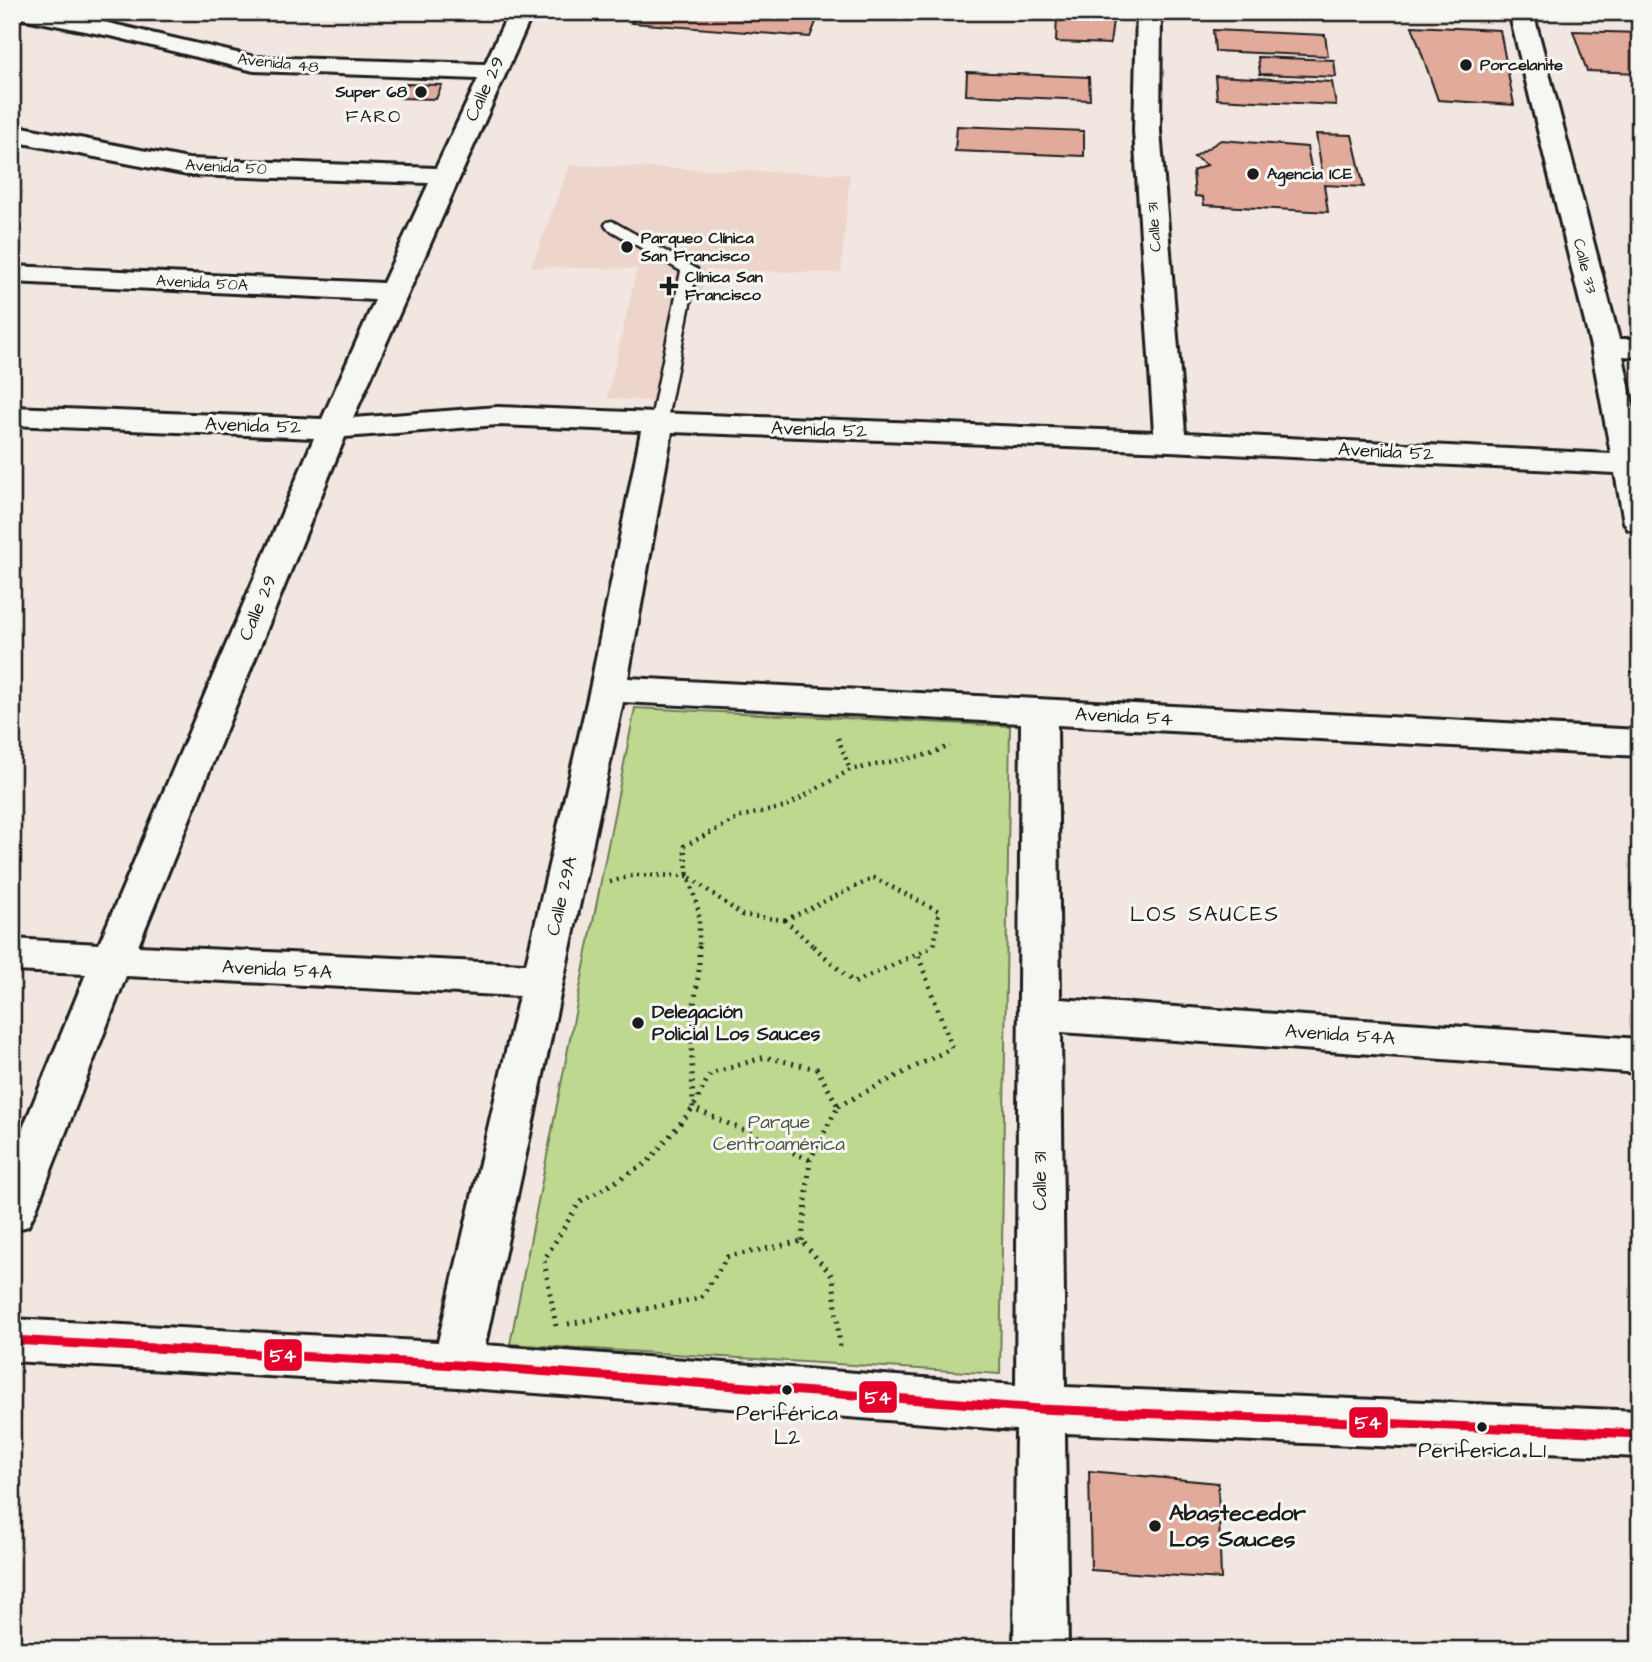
<svg xmlns="http://www.w3.org/2000/svg" width="1652" height="1662" viewBox="0 0 1652 1662" font-family="'Architects Daughter',sans-serif">
<style>
.built{fill:#edd5cb}
.green{fill:#bed88f;stroke:#6d7a56;stroke-width:2}
.building{fill:#e2aa9a;stroke:#1c1c1c;stroke-width:2}
.lines{fill:none;stroke-linecap:round;stroke-linejoin:round}
.service-casing{stroke:#1c1c1c;stroke-width:5}
.minor-casing{stroke:#1c1c1c;stroke-width:6}
.path-far1{stroke:#1c1c1c;stroke-width:4.5;stroke-dasharray:2 5;stroke-linecap:butt}
.path{stroke:#1c1c1c;stroke-width:5;stroke-dasharray:2 6;stroke-linecap:butt}
.service{fill:#f6f6f2;fill-rule:evenodd}
.minor{fill:#f6f6f2;fill-rule:evenodd}
.bus-1-casing{stroke:#f6f6f2;stroke-width:14}
.bus-1{stroke:#e4002b;stroke-width:9}
.poi-dot{fill:#1c1c1c;stroke:#f6f6f2;stroke-width:2.5}
.labels{text-anchor:middle;dominant-baseline:central;stroke-width:6;stroke-linejoin:round;paint-order:stroke}
.far-street-label{font-size:16px;fill:#1c1c1c;stroke:#f6f6f2}
.far-poi-label{font-size:16px;font-weight:bold;fill:#1c1c1c;stroke:#f6f6f2;text-anchor:start}
.far-neighbourhood-label{font-size:18px;letter-spacing:2px;fill:#1c1c1c;stroke:#f6f6f2}
.street-label{font-size:19px;fill:#1c1c1c;stroke:#f6f6f2}
.poi-label{font-size:19px;font-weight:bold;fill:#1c1c1c;stroke:#f6f6f2;text-anchor:start}
.park-label{font-size:19px;fill:#4d543e;stroke:#f6f6f2}
.neighbourhood-label{font-size:21px;letter-spacing:2px;fill:#1c1c1c;stroke:#f6f6f2}
.near-bus-label{font-size:21px;fill:#1c1c1c;stroke:#f6f6f2}
.near-poi-label{font-size:23px;font-weight:bold;fill:#1c1c1c;stroke:#f6f6f2;text-anchor:start}
.line-badge{stroke:#f6f6f2;stroke-width:2.5}
.badge-label{font-size:19px;text-anchor:middle;font-weight:bold;fill:#fff}
</style>
<rect width="100%" height="100%" fill="#f2e7e0"/>
<filter id="ink" filterUnits="userSpaceOnUse"><feTurbulence type="fractalNoise" baseFrequency=".0143" numOctaves="2"/><feDisplacementMap in="SourceGraphic" scale="14" xChannelSelector="R" yChannelSelector="G"/><feConvolveMatrix kernelMatrix="1 2 1 2 8 2 1 2 1" color-interpolation-filters="sRGB"/></filter>
<g filter="url(#ink)">
<path class="built" d="M570 165 850 174 841 273 707 270 700 300 681 298 665 402 607 398 637 269 531 267Z"/>
<path class="green" d="M635 708 1010 726 1000 1374 510 1344Z"/>
<path class="building" d="M639 12H820L810 37 631 23Z
M1057 12H1114L1110 44 1056 42Z
M1412 26 1500 30 1514 105 1438 100Z
M1213 30 1325 35 1328 56 1215 51Z
M1573 31 1640 33V73L1587 71Z
M1258 57 1334 60 1336 77 1260 74Z
M967 72 1089 77 1090 100 966 95Z
M1215 76 1332 82 1336 105 1217 99Z
M406 84 442 85 436 99 400 98Z
M957 126 1084 131V156L955 151Z
M1316 134 1352 135 1364 187 1324 185 1328 212 1204 205 1203 197 1195 196 1193 171 1207 165 1194 157 1221 140 1307 147 1313 177 1323 178Z
M1089 1471 1218 1483 1221 1579 1091 1570Z"/>
<g class="lines">
<defs>
<path id="service" d="M612 221 697 269 666 424 658 429 650 424 681 271 607 228 605 225 607 222Z"/>
<path id="minor" d="M13 12H61L254 57 485 64 509 12H533L353 418 498 407 1154 432 1134 131 1137 12H1161L1160 131 1185 433 1611 454 1591 347 1509 12H1533L1619 339H1640V357L1623 356 1640 440V532L1628 529 1624 522 1615 473 1170 451 672 432 628 678 1640 730V756L1057 725 1060 999 1640 1039V1073L1061 1032 1065 1387 1640 1411V1457L1065 1433 1068 1650H1014L1016 1430 457 1387 12 1361V1319L438 1342 519 996 126 976 35 1212 28 1226 12 1231V1155L86 974 12 971V939L99 944 314 438 12 425V407L322 419 375 300 12 282V266L383 283 429 183 188 175 12 141V125L188 159 436 168 478 79 254 71 115 37 25 19 17 17ZM498 425 641 431 590 689 526 964 138 946 345 437ZM623 702 1021 723 1016 1385 485 1345Z"/>
</defs>
<use href="#service" class="service-casing"/>
<use href="#minor" class="minor-casing"/>
<path class="path-far1" d="M838 738 850 770
M610 882 635 875 688 876 699 912V948
M785 920 815 948
M785 920 742 915 688 876 684 846 743 816 785 807 850 770 930 754 950 746
M785 920 874 878 939 911 934 948"/>
<path class="path" d="M699 946V970L691 1027 693 1108 810 1160
M813 946 854 983 934 946
M838 1106 952 1048 918 955
M568 1324 701 1298 727 1257 802 1241 833 1277 840 1348
M556 1326 544 1260 579 1203 647 1163 693 1108 710 1074 765 1057 817 1069 838 1106 810 1160 802 1241"/>
<use href="#service" class="service"/>
<use href="#minor" class="minor"/>
<defs>
<path id="bus-1" d="M12 1340 457 1365 1040 1409 1640 1434"/>
</defs>
<use href="#bus-1" class="bus-1-casing"/>
<use href="#bus-1" class="bus-1"/>
</g>
</g>
<g class="poi-dot">
<circle cx="1466" cy="65" r="7"/>
<circle cx="421" cy="92" r="7"/>
<circle cx="1253" cy="174" r="7"/>
<circle cx="627" cy="247" r="7"/>
<path d="M665.5 275.5h7v7h7v7h-7v7h-7v-7h-7v-7h7z"/>
<circle cx="638" cy="1023" r="7"/>
<circle cx="787" cy="1390" r="6"/>
<circle cx="1482" cy="1427" r="6"/>
<circle cx="1155" cy="1526" r="7"/>
</g>
<g class="labels">
<g class="far-street-label">
<text transform="translate(278 63) rotate(6)">Avenida 48</text>
<text transform="translate(226 167) rotate(3)">Avenida 50</text>
<text transform="translate(1154 227) rotate(-94)">Calle 31</text>
<text transform="translate(1585 266) rotate(76)">Calle 33</text>
<text transform="translate(202 283) rotate(3)">Avenida 50A</text>
</g>
<g class="far-poi-label">
<text x="1480" y="65">Porcelanite</text>
<text x="407" y="92" text-anchor="end">Super 68</text>
<text x="1267" y="174">Agencia ICE</text>
<text x="641" y="238">Parqueo Clínica<tspan x="641" dy="18">San Francisco</tspan></text>
<text x="685" y="277">Clínica San<tspan x="685" dy="18">Francisco</tspan></text>
</g>
<g class="far-neighbourhood-label">
<text x="374" y="116">FARO</text>
</g>
<g class="street-label">
<text transform="translate(485 89) rotate(-65)">Calle 29</text>
<text transform="translate(253 426) rotate(2)">Avenida 52</text>
<text transform="translate(819 430) rotate(2)">Avenida 52</text>
<text transform="translate(1386 452) rotate(3)">Avenida 52</text>
<text transform="translate(258 608) rotate(-67)">Calle 29</text>
<text transform="translate(1124 717) rotate(3)">Avenida 54</text>
<text transform="translate(562 896) rotate(-77)">Calle 29A</text>
<text transform="translate(277 970) rotate(3)">Avenida 54A</text>
<text transform="translate(1340 1035) rotate(4)">Avenida 54A</text>
<text transform="translate(1040 1181) rotate(-90)">Calle 31</text>
</g>
<g class="poi-label">
<text x="652" y="1012">Delegación<tspan x="652" dy="22">Policial Los Sauces</tspan></text>
</g>
<g class="park-label">
<text x="779" y="1122">Parque<tspan x="779" dy="22">Centroamérica</tspan></text>
</g>
<g class="neighbourhood-label">
<text x="1205" y="914">LOS SAUCES</text>
</g>
<g class="near-bus-label">
<text x="787" y="1413">Periférica<tspan x="787" dy="24">L2</tspan></text>
<text x="1482" y="1450">Periferica L1</text>
</g>
<g class="near-poi-label">
<text x="1169" y="1513">Abastecedor<tspan x="1169" dy="26">Los Sauces</tspan></text>
</g>
</g>
<g class="line-badge">
<rect x="263" y="1338" width="40" height="34" rx="7" fill="#e4002b"/>
<rect x="858" y="1380" width="40" height="34" rx="7" fill="#e4002b"/>
<rect x="1348" y="1406" width="41" height="33" rx="7" fill="#e4002b"/>
</g>
<g class="badge-label">
<text x="283" y="1362">54</text>
<text x="878" y="1404">54</text>
<text x="1368" y="1429">54</text>
</g>
<rect width="1652" height="1662" fill="none" stroke="#f6f6f2" stroke-width="42"/>
<rect x="21" y="21" width="1610" height="1620" fill="none" stroke="#1c1c1c" stroke-width="2.5" filter="url(#ink)"/>
</svg>
